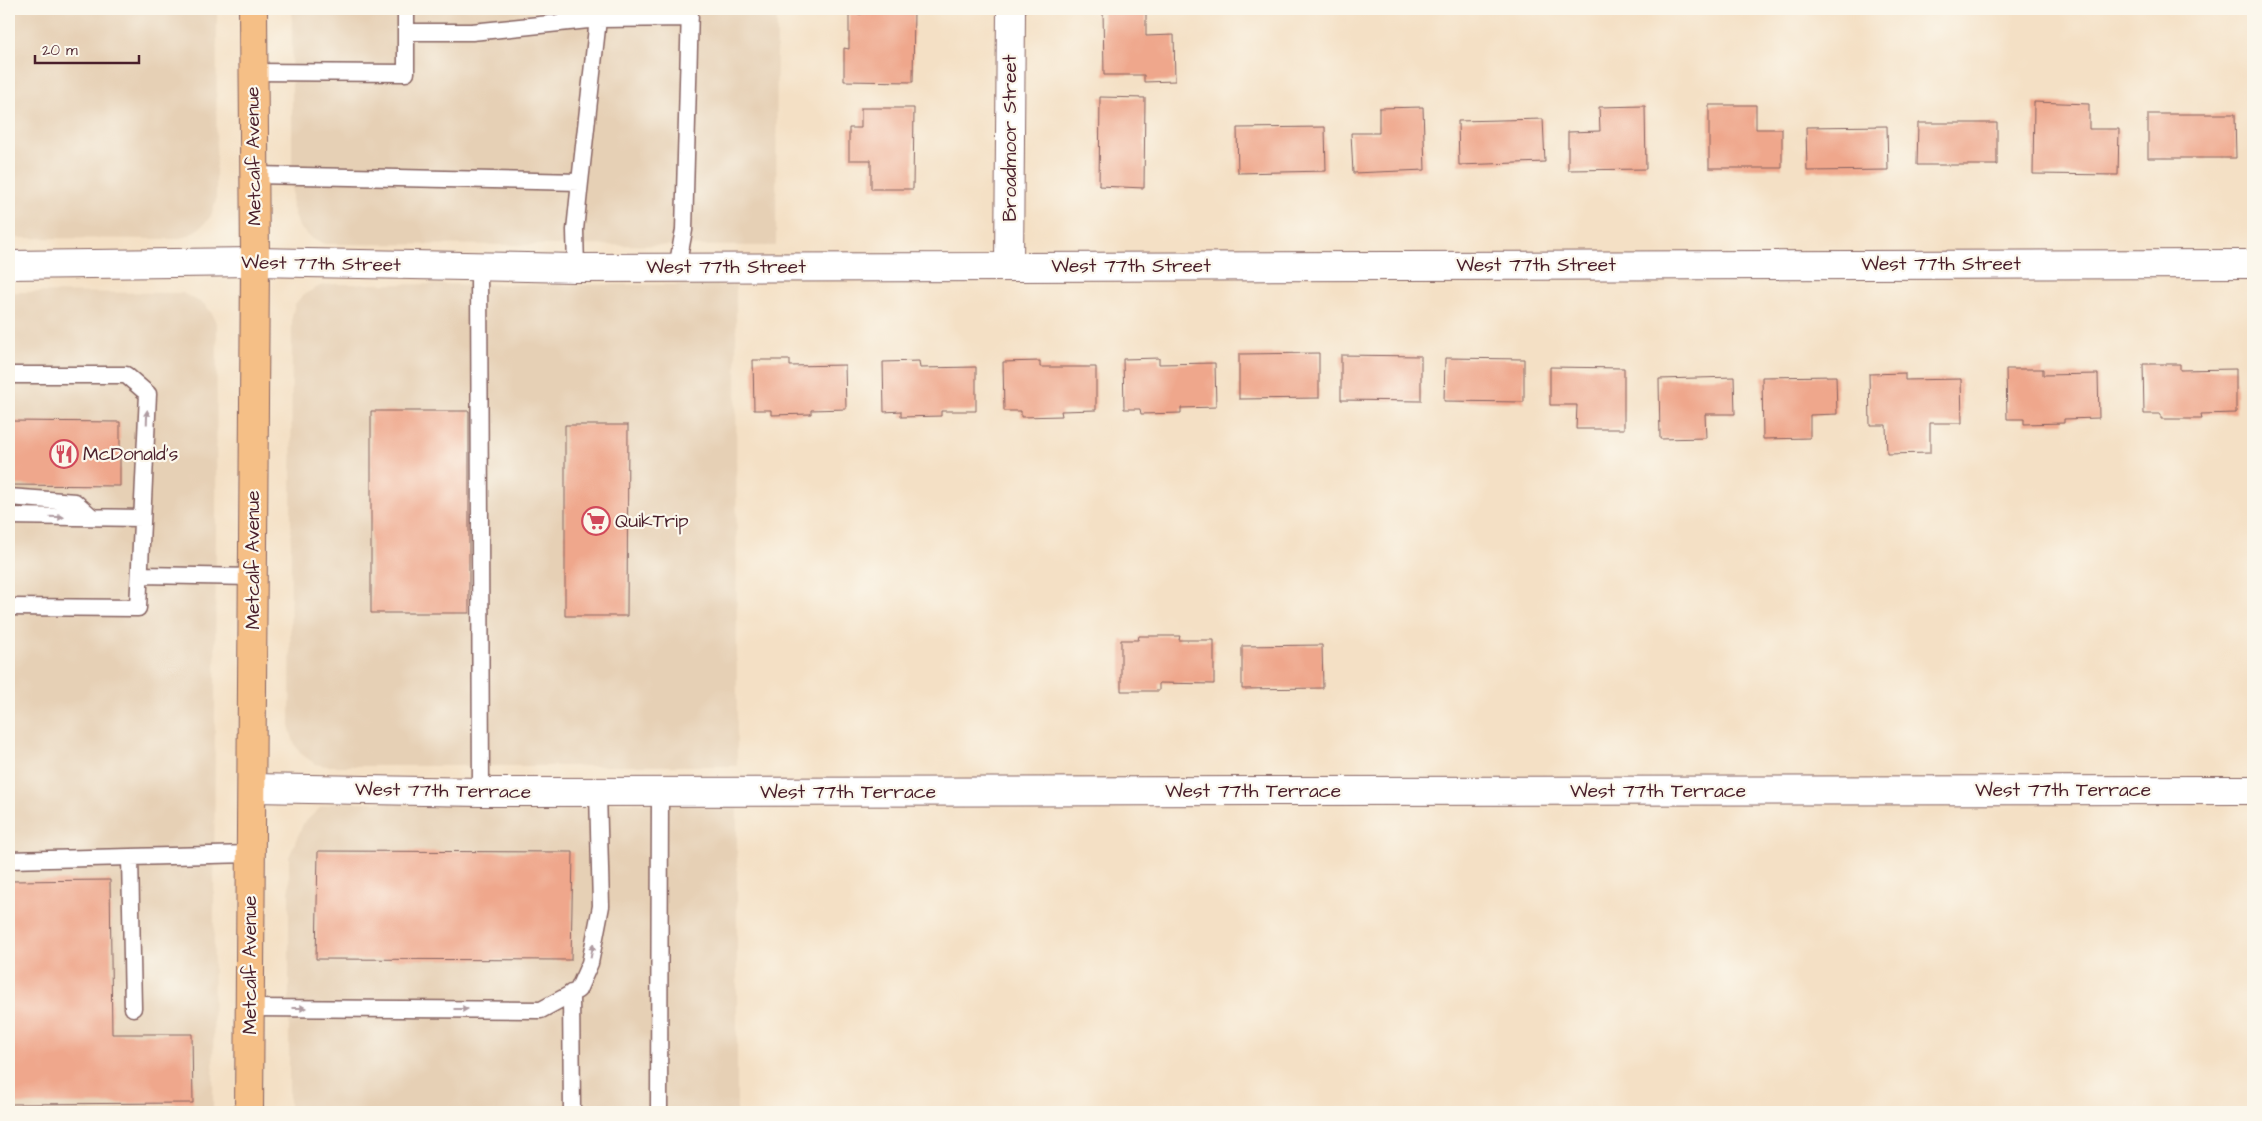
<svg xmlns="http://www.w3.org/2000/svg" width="2262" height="1121" viewBox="0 0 2262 1121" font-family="'Architects Daughter',sans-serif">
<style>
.built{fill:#e6d0b5}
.building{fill:#efa78c}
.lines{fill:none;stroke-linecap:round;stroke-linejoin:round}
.lane-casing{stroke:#866361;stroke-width:19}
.street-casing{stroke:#866361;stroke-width:30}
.primary-casing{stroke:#866361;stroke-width:30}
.lane{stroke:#fff;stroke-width:16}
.street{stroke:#fff;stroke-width:28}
.primary{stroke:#f5bf86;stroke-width:28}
.oneway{fill:#ae9aa0}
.labels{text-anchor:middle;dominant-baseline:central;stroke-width:4.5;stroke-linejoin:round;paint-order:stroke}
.street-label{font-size:19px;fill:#4a1f2b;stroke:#fbf7ec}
.poi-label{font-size:19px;fill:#4a1f2b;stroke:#fbf7ec;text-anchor:start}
</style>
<rect width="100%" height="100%" fill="#fbf7ec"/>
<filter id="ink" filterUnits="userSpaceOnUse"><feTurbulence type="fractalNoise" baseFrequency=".02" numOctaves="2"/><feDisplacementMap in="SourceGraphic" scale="10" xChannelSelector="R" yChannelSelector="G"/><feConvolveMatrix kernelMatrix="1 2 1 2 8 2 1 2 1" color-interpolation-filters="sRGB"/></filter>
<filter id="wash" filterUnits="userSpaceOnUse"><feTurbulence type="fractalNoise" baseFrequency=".0096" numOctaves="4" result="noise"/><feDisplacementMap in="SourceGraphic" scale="20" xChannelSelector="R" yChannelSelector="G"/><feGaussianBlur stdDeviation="1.12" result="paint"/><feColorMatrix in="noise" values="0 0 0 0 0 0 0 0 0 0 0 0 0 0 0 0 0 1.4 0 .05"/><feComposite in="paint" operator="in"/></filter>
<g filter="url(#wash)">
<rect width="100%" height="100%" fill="#f4e0c5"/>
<path class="built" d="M9 9H217L216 200 211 216 202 226 188 236 175 239 9 238Z
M292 9H777L776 246 325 244 312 239 299 227 292 205Z
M333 284 736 285 737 766H327L315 764 300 753 294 743 290 729 292 316 295 304 303 295 320 286Z
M9 292 182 293 204 304 213 315 217 326 213 1112H9Z
M336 802 737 803V1112H289V857L303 824 321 807Z"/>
<g id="blocks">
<path class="building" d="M862 9H914L913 82 844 81V48L849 49V14H862Z
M1103 9H1146V36L1174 35 1175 81 1144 82V75H1104Z
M1100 97 1145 98 1144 188 1099 186Z
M2034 102 2089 104V129H2119L2118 175 2033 174Z
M1709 105H1756V129H1782V168H1709Z
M1645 106 1646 169 1568 170V132L1600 131 1599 107Z
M1423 107 1425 170 1353 173 1351 133H1379V108Z
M861 108H914L913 189H871V160H849V128H861Z
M2148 114H2235L2236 158H2148Z
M1543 119 1545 162 1459 165 1458 121Z
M1918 123H1997V165H1917Z
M1887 126 1888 170 1807 171 1806 127Z
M1325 127 1326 171 1238 173 1237 128Z
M1319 353V398L1239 399V354Z
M1341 355 1421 356V401L1341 400Z
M1159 358V364L1215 363 1216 407 1181 408V413L1141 414 1140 409H1124L1123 359Z
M1445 358 1524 359V402L1444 401Z
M753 360H790V366L845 365 846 409 811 410V414L771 415V410H754Z
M919 361 920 368 976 367V411H941V416L901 417V411L884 412 883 362Z
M1040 361V367H1096V410L1061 411 1062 416 1021 417V411H1004L1003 362Z
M2143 364H2180V370L2236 369V413L2201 414 2202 419H2161V414H2144Z
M1550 367 1624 368V429H1576L1577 405H1550Z
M2006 369H2043V375L2098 374 2099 418 2064 419V423L2024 424V419H2007Z
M1905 373V380L1961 379 1962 423H1930V453L1887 454 1886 425H1870L1869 374Z
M1836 376 1837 414 1810 415V438L1763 439 1762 377Z
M1734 377 1735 414H1705L1706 438 1660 439 1659 379Z
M371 411H469V613H371Z
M9 421 120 422V486L9 485Z
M565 425H628L627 616H565Z
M1139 636H1180L1179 640H1214V684L1159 683V691H1121V640H1138Z
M1322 645 1323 688 1242 689V646Z
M318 851 573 852 571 960 316 959Z
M110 880 112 1034H192L193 1103 9 1104V881Z"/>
</g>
</g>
<g filter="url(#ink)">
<use href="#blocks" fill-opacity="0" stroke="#866361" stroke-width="1"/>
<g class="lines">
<defs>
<path id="lane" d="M598 9V19L690 18
M406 32H472L598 19 580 182
M252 72 406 73V9
M255 175 580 182 575 230 576 268
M479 267 481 792
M677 268 684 230 690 9
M9 375H126L148 394 138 608 9 607
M9 497 75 502 92 517
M9 516 142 518
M141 575 253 577
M130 857 133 1008
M9 860 251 854
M571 993 572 1112
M250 1008 541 1010 578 990 590 963 601 906 598 792
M659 1112 660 792"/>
<path id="street" d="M9 265 255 262 576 268 2253 264
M1009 266 1011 9
M252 788 481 792 2253 790"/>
<path id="primary" d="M249 1112 255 262 253 9"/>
</defs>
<use href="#lane" class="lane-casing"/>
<use href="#street" class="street-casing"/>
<use href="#primary" class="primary-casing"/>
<use href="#lane" class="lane"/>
<use href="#street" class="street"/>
<use href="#primary" class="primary"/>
</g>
<defs><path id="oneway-solid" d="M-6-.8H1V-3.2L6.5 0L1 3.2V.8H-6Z" transform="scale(1.25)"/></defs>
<g class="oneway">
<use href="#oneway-solid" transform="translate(147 417) rotate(-88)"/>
<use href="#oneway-solid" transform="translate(57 517) rotate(1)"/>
<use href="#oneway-solid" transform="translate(592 951) rotate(-79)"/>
<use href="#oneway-solid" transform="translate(299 1008)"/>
<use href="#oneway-solid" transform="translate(461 1009)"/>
</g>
</g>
<defs>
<symbol id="restaurant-ring" viewBox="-11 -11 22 22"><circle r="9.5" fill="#fbf7ec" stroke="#d1495b" stroke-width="1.5"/><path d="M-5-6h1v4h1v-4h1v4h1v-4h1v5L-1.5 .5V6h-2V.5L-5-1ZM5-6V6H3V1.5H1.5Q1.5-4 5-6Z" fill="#d1495b"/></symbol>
<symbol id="supermarket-ring" viewBox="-11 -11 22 22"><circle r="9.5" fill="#fbf7ec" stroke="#d1495b" stroke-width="1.5"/><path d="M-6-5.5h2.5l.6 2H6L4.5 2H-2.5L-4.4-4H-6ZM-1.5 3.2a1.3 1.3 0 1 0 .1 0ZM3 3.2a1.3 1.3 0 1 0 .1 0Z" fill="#d1495b"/></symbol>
</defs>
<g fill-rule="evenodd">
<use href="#restaurant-ring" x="48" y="438" width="32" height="32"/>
<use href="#supermarket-ring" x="580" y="505" width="32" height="32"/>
</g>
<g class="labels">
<g class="street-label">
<text transform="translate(1010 138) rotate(-90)">Broadmoor Street</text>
<text transform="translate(254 156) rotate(-91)">Metcalf Avenue</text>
<text transform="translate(321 264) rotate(1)">West 77th Street</text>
<text x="1941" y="264">West 77th Street</text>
<text x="1536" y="265">West 77th Street</text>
<text x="1131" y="266">West 77th Street</text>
<text x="726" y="267">West 77th Street</text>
<text transform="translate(253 560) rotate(-90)">Metcalf Avenue</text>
<text x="2063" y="790">West 77th Terrace</text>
<text transform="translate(443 791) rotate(1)">West 77th Terrace</text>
<text x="1253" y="791">West 77th Terrace</text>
<text x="1658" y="791">West 77th Terrace</text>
<text x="848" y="792">West 77th Terrace</text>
<text transform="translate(250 965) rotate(-90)">Metcalf Avenue</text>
</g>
<g class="poi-label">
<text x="83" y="454">McDonald's</text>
<text x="615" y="521">QuikTrip</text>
</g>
</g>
<rect width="2262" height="1121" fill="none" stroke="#fbf7ec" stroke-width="30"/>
<path d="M35 55v8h104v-8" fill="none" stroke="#4a1f2b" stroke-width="2.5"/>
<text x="42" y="55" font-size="15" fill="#4a1f2b" stroke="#fbf7ec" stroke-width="4" paint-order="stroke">20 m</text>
</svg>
